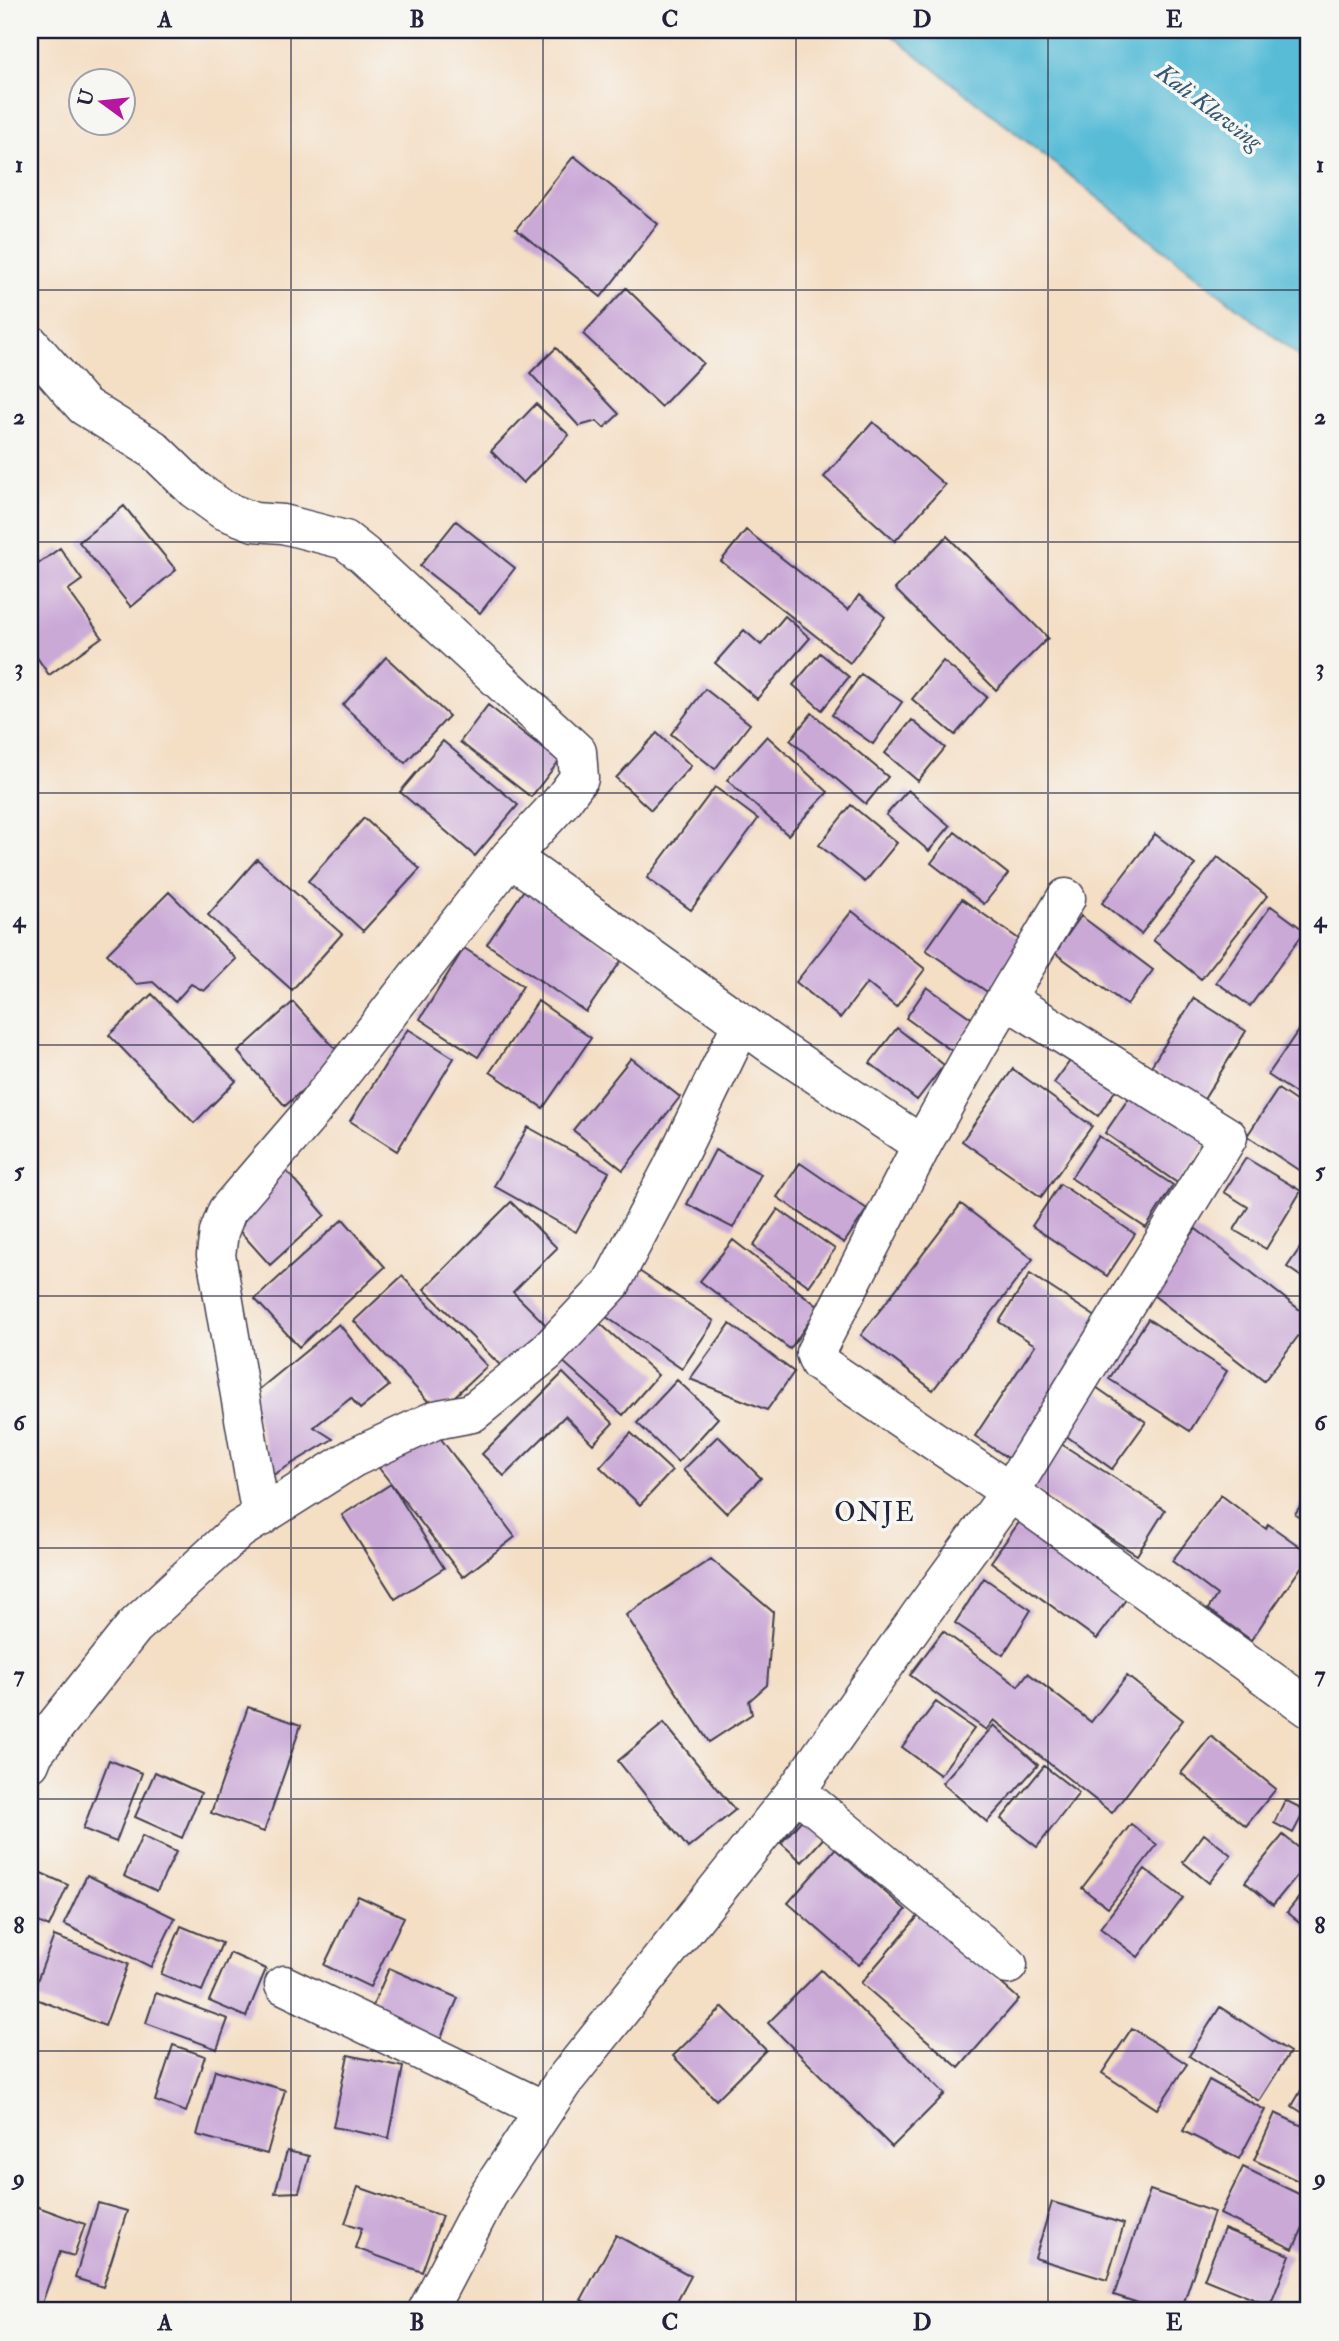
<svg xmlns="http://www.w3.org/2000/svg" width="1339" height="2341" viewBox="0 0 1339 2341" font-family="'IM FELL Double Pica',serif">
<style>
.water{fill:#59bcd7;stroke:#3e6f89;stroke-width:2}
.building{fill:#caa9d7}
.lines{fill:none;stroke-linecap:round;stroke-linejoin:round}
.minor-casing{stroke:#423e50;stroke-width:41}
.minor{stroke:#fff;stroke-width:38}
.grid{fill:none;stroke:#22223b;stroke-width:2;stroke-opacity:0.55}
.labels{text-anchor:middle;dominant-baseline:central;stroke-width:7;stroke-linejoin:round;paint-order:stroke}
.water-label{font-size:24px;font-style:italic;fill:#355872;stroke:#f6f6f2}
.quarter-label{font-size:26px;letter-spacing:2px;fill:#22223b;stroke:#f6f6f2}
.neatline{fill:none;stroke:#22223b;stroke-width:2.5}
.grid-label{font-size:23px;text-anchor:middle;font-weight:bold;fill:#22223b}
</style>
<rect width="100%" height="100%" fill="#f6f6f2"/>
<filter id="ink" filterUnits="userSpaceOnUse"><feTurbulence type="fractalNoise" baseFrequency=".0143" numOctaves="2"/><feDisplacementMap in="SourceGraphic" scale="14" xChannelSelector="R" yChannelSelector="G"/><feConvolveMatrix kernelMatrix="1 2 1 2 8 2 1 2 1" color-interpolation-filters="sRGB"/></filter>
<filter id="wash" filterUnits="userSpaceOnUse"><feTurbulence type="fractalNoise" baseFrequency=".00686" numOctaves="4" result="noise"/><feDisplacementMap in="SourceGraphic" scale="28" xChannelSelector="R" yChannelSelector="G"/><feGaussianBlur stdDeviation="1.57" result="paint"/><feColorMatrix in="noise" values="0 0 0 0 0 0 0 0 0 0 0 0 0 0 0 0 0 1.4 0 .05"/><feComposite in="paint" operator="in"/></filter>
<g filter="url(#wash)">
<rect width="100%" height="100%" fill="#f4dec4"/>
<path class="water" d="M885 30H1309V364Z"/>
<g id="blocks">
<path class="building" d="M574 156 658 224 601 297 516 229Z
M626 288 703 363 661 407 583 334Z
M556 348 619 414 604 428 597 421 579 426 530 373Z
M536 404 569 435 523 483 491 451Z
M873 422 945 485 895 541 824 477Z
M124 506 176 570 131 607 79 542Z
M456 521 515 568 480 613 420 566Z
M746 530 848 610 859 595 885 617 850 663 721 561Z
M947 536 1048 638 996 690 895 589Z
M60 548 82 580 68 590 102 637 49 675 30 647V570Z
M785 616 810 638 757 699 715 663 744 630 761 645Z
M820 653 849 677 822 710 793 685Z
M386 657 449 716 405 763 343 705Z
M943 661 987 697 955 735 912 699Z
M861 674 902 702 873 744 832 715Z
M705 689 750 724 715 769 671 734Z
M488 705 559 761 531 797 460 742Z
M812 713 888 777 866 804 790 740Z
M912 720 945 748 918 781 885 753Z
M657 733 691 766 651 810 616 778Z
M767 736 828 792 788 835 727 780Z
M443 741 518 805 475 856 400 792Z
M715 787 758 819 691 910 647 878Z
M908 790 950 826 929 851 886 815Z
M851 805 897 843 865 882 819 845Z
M364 818 420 869 363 931 308 881Z
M955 832 1008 874 984 904 931 863Z
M1155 834 1195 865 1141 934 1102 903Z
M1218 857 1267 896 1201 979 1153 940Z
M257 859 342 934 292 990 208 915Z
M524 890 623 958 586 1012 487 944Z
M169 892 236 959 204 991 191 984 175 1002 153 982 136 984 107 954Z
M962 899 1023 942 989 993 926 950Z
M1271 906 1305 931 1250 1006 1216 982Z
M852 911 925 969 896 1007 867 983 840 1018 796 982Z
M1081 916 1153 970 1127 1005 1055 953Z
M464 948 523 986 478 1057 420 1019Z
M927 987 974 1020 952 1051 906 1018Z
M152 994 236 1081 194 1123 109 1035Z
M1194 998 1246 1031 1203 1101 1150 1068Z
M538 1001 591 1038 543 1108 490 1072Z
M293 1002 341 1055 285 1106 238 1052Z
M1306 1019 1309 1021V1102L1268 1075Z
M897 1028 944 1065 917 1100 870 1063Z
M408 1029 454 1058 397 1151 350 1121Z
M1073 1057 1117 1088 1098 1116 1054 1083Z
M631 1058 680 1097 623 1170 573 1130Z
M1013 1069 1092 1126 1041 1197 962 1141Z
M1278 1089 1309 1110V1177L1247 1136Z
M1133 1092 1207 1141 1179 1184 1105 1133Z
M528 1127 609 1172 576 1232 494 1186Z
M1099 1136 1173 1185 1146 1228 1071 1178Z
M715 1150 761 1174 733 1228 687 1204Z
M1246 1158 1301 1191 1266 1249 1234 1230 1248 1207 1224 1192Z
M800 1163 867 1209 844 1243 777 1197Z
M284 1168 325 1215 270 1265 228 1218Z
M1060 1184 1135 1234 1107 1276 1032 1226Z
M511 1202 557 1248 513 1292 548 1327 505 1370 424 1289Z
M961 1204 1033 1259 933 1390 861 1335Z
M778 1209 835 1249 809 1286 753 1246Z
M343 1219 385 1267 299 1347 255 1299Z
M1196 1229 1309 1317V1322L1264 1381 1148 1291Z
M1309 1235V1282L1287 1267Z
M733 1240 819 1307 790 1349 700 1281Z
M636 1269 714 1321 682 1369 605 1316Z
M1030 1274 1102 1321 1011 1460 975 1436 1035 1345 999 1322Z
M402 1276 487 1366 438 1412 354 1321Z
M595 1319 658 1375 623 1415 560 1359Z
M1148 1319 1227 1371 1190 1431 1109 1379Z
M339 1324 389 1386 360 1409 351 1398 314 1427 333 1439 273 1475 251 1396Z
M730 1324 794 1372 767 1410 690 1379Z
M563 1373 613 1423 593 1444 565 1416 504 1476 482 1454Z
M677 1380 718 1418 678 1462 637 1423Z
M1093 1385 1146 1422 1112 1469 1061 1432Z
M432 1427 515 1537 463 1577 379 1468Z
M631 1433 672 1471 640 1505 600 1467Z
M718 1436 761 1478 726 1513 683 1470Z
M1055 1440 1165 1510 1137 1555 1026 1484Z
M391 1484 444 1568 395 1599 342 1515Z
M1309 1492V1523L1295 1514Z
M1221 1495 1266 1529 1268 1524 1309 1553V1556L1251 1640 1208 1609 1217 1595 1172 1561Z
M1020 1521 1127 1598 1097 1639 991 1562Z
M711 1559 773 1612 767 1685 749 1701 752 1714 709 1742 626 1615Z
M984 1578 1031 1610 1003 1655 955 1623Z
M943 1631 1018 1686 1028 1673 1091 1722 1127 1676 1183 1720 1112 1813 994 1720 986 1730 910 1675Z
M936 1702 974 1729 940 1775 902 1747Z
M248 1707 301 1725 264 1832 211 1813Z
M664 1723 735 1810 688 1848 618 1761Z
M994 1725 1038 1765 987 1822 942 1783Z
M1211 1736 1276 1789 1246 1826 1181 1773Z
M109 1760 142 1773 116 1842 83 1829Z
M1044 1766 1079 1793 1037 1847 1001 1819Z
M155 1772 201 1793 182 1838 135 1817Z
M1285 1800 1305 1810 1293 1833 1274 1823Z
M808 1813 829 1832 802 1862 781 1843Z
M1131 1824 1157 1845 1108 1908 1082 1888Z
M1204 1834 1231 1855 1209 1883 1183 1862Z
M1283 1835 1309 1856V1861L1273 1905 1245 1882Z
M142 1836 176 1852 157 1891 124 1876Z
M835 1849 906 1910 859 1965 788 1903Z
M30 1868 68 1885 49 1927 30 1918Z
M1145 1869 1183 1898 1138 1957 1100 1928Z
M87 1875 175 1918 151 1967 64 1924Z
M1309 1885V1930L1287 1912Z
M358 1896 404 1917 370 1987 324 1965Z
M921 1913 1019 1999 959 2068 861 1983Z
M181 1926 222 1943 202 1991 161 1974Z
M54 1936 128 1964 105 2026 31 1997Z
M230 1953 266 1969 246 2017 209 2001Z
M389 1968 458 1998 440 2040 371 2010Z
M821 1970 945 2094 892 2147 768 2023Z
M156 1993 228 2019 217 2049 146 2023Z
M723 2007 766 2050 716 2100 673 2056Z
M1220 2007 1290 2052 1259 2101 1189 2056Z
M1132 2028 1187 2064 1157 2109 1102 2073Z
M173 2045 205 2056 186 2112 155 2101Z
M348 2055 403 2067 389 2138 333 2127Z
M215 2070 285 2090 267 2154 197 2135Z
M1309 2077V2117L1292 2106Z
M1209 2080 1265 2110 1239 2159 1183 2131Z
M1275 2113 1309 2129V2186L1254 2160Z
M287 2151 309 2156 299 2192 275 2193Z
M1243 2167 1309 2199V2215L1293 2249 1220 2214Z
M358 2187 442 2216 422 2272 355 2248 362 2228 345 2223Z
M1150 2190 1214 2212 1181 2311H1163L1114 2295Z
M1052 2202 1124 2224 1107 2280 1035 2258Z
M98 2203 127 2211 103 2287 75 2278Z
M30 2204 85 2224 74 2256 60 2252 40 2309 30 2305Z
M1224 2229 1290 2255 1270 2306 1204 2279Z
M616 2235 691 2276 672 2311H603L581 2300Z"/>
</g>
</g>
<g filter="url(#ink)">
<use href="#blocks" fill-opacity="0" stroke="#423e50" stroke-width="2"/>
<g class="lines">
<defs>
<path id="minor" d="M30 344 84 406 153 449 194 489 223 510 254 522 283 524 345 540 364 555 577 752 579 778 562 801 510 857
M922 1145 975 1050 1066 898
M261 1517 216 1255 219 1232 227 1211 305 1120 510 857 775 1047 922 1145 815 1353 819 1363 1010 1492 1309 1708
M30 1763 34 1753 134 1627 239 1530 353 1458 435 1420 472 1413 547 1352 611 1284 672 1168 742 1023
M796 1791 1008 1965
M284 1985 544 2110
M427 2311 488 2195 563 2082 796 1791 923 1611 1010 1492 1228 1137 1006 999"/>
</defs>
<use href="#minor" class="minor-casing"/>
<use href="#minor" class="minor"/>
</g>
</g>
<path class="grid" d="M291 30V2311M543 30V2311M796 30V2311M1048 30V2311M30 290H1309M30 542H1309M30 793H1309M30 1045H1309M30 1296H1309M30 1548H1309M30 1799H1309M30 2051H1309"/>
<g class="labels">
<g class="water-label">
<text transform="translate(1209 107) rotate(37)">Kali Klawing</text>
</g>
<g class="quarter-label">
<text x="875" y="1513">ONJE</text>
</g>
</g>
<rect width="1339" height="2341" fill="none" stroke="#f6f6f2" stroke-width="77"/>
<g transform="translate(102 102) rotate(285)"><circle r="33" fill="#f6f6f2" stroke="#a1a1a9" stroke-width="2"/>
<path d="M0-5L12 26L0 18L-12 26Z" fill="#b5179e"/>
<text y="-10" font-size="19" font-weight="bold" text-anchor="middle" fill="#22223b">U</text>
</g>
<rect x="38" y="38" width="1262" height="2264" class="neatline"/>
<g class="grid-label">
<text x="165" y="27">A</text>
<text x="417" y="27">B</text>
<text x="670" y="27">C</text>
<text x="922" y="27">D</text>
<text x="1174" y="27">E</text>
<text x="19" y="172">1</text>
<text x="1320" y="172">1</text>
<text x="19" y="424">2</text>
<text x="1320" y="424">2</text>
<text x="19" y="675">3</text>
<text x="1320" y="675">3</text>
<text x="19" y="927">4</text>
<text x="1320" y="927">4</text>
<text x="19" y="1178">5</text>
<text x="1320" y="1178">5</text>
<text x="19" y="1430">6</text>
<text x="1320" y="1430">6</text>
<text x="19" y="1682">7</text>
<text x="1320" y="1682">7</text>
<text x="19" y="1933">8</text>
<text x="1320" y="1933">8</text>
<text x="19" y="2185">9</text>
<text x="1320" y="2185">9</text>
<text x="165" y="2330">A</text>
<text x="417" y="2330">B</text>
<text x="670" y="2330">C</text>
<text x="922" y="2330">D</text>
<text x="1174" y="2330">E</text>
</g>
</svg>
